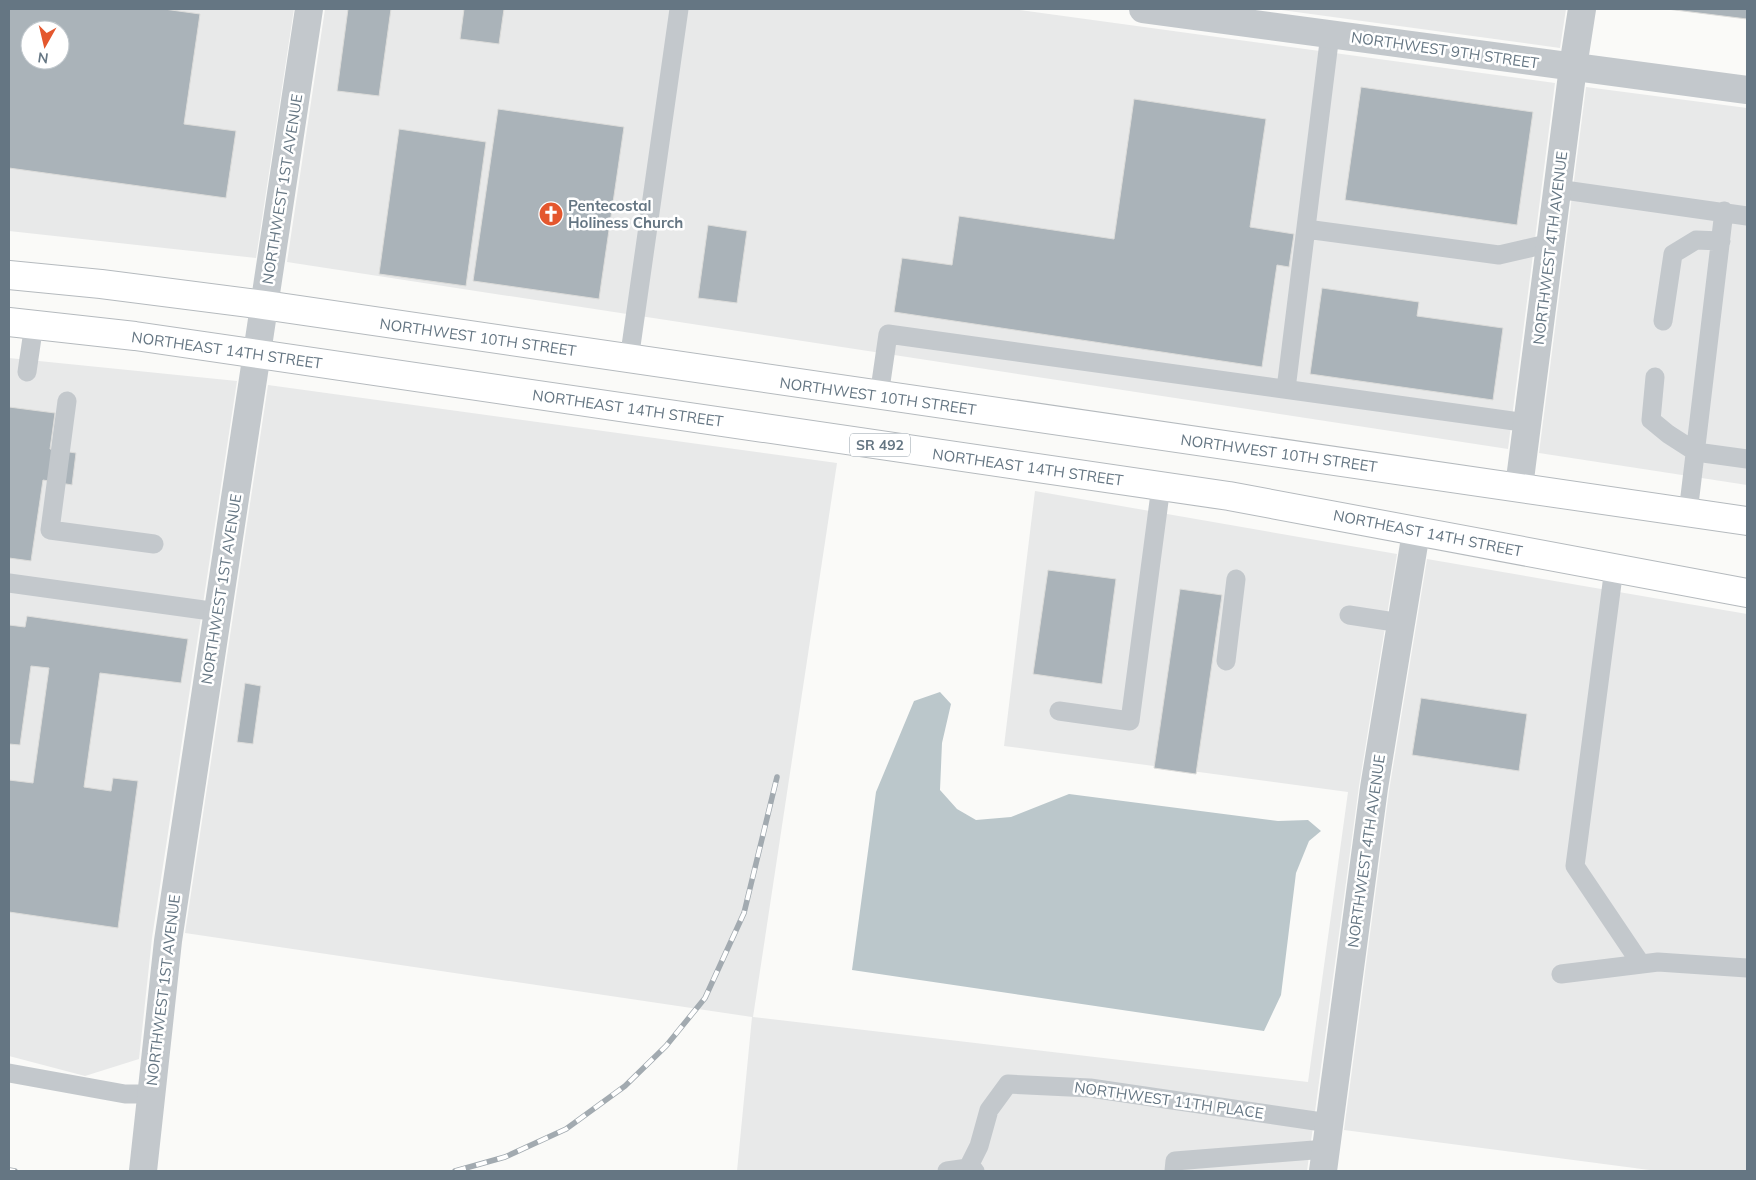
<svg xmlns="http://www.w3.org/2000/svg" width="1756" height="1180" viewBox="0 0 1756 1180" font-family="Mulish,sans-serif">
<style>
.built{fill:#e8e9e9;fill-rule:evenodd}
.water{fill:#bbc7cb}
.building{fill:#aab3b9;stroke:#dcdcda;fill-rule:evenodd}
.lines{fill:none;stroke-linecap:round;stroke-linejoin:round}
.primary-casing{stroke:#b5babe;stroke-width:30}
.lane{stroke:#c3c8cc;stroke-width:19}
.street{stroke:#c3c8cc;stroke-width:28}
.primary{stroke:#fff;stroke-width:28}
.rail-casing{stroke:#a2aab0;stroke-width:5.5}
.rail{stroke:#fff;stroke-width:4;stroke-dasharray:11;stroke-linecap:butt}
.labels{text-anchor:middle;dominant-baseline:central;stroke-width:5;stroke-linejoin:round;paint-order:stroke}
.shield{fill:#fff;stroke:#939fa8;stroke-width:1}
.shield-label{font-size:14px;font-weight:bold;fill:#657683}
.street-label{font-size:15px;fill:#657683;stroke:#fff}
.poi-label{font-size:15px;font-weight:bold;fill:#657683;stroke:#fff;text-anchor:start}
</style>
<rect width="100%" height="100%" fill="#fafaf8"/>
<path class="built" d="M9 9H294L256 258 9 231ZM30 30H60V60H30Z
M325 9H1012L1555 83 1508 449 287 262Z
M1274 9H1566L1560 48Z
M1586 87 1747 108V485L1539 453Z
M9 358 237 381 152 938 139 1059 85 1076 9 1056Z
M268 385 837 463 753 1017 1308 1082 1348 792 1004 746 1035 491 1397 554 1359 786 1307 1171H737L752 1017 185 933Z
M1427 559 1747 614V1171H1657L1344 1130 1389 791Z"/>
<path class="water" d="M940 692 951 704 942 743 940 790 957 809 976 820 1011 817 1069 794 1278 821 1308 820 1321 831 1309 841 1296 873 1281 995 1264 1031 852 970 876 792 914 701Z"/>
<path class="building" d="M9 9H164L200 14 184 124 236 131 226 198 9 168ZM30 30H60V60H30Z
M348 9H391L379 96 337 91Z
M464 9H504L499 44 460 39Z
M1667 9H1747V19Z
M1361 87 1533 112 1517 225 1345 200Z
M1134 99 1266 119 1250 227 1294 234 1289 267 1277 265 1262 367 894 312 902 258 952 265 959 216 1114 239Z
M498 109 624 127 599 299 473 281Z
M399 129 486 142 466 286 379 274Z
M708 225 747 231 737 303 698 298Z
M1322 288 1419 302 1417 316 1503 328 1493 400 1310 374Z
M9 407 55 413 50 449 76 453 72 485 43 480 31 561 9 558Z
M1048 570 1116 579 1102 684 1033 674Z
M1180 589 1222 595 1196 774 1154 768Z
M27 616 188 639 181 683 100 673 84 787 111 791 113 778 138 781 118 928 9 912V780L33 783 49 668 31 666 20 745 9 744V625L25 627Z
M245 683 261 686 253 744 237 742Z
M1421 698 1527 714 1519 771 1412 755Z"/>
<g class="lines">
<defs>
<path id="primary" d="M9 275 101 284 264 305 1747 521
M9 322 135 336 1229 496 1747 593"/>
</defs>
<use href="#primary" class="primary-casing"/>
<path class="lane" d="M1557 189 1747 216
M1306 229 1499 255 1551 243
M1663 321 1673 254 1696 240 1721 241
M629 360 679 9
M27 372 34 324
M1655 377 1651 420 1668 434 1696 452 1747 459
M1286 389 1330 34
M879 396 888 334 1528 423
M67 401 50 530 154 544
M1688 513 1724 211
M1614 568 1575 866 1641 964
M9 583 218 612
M1349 615 1401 623
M1226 661 1236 579
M1059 711 1130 721 1161 486
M1561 974 1658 962 1747 968
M9 1073 125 1094H151
M968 1168 979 1146 989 1110 1008 1084 1090 1088 1329 1123
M947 1171 968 1168 975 1171
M1174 1171 1175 1161 1326 1149"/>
<path class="street" d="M1143 9 1747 90
M1519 487 1573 67 1582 9
M143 1171 168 941 309 9
M1323 1171 1374 788 1416 532"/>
<use href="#primary" class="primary"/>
<defs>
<path id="rail" d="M9 1170 15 1171
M455 1171 505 1157 566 1129 625 1086 666 1046 705 998 744 913 777 777"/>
</defs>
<use href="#rail" class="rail-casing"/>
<use href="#rail" class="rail"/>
</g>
<defs>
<symbol id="church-disc" viewBox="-11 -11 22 22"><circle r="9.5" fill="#e4572e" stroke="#fff"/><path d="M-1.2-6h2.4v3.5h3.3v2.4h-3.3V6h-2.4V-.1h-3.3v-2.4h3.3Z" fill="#fff"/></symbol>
</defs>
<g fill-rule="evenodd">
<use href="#church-disc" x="537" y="200" width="28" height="28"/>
</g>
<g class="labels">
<rect class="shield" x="850" y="433.5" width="60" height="23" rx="4"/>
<g class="shield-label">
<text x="880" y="445">SR 492</text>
</g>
<g class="street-label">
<text transform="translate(1445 50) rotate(8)">NORTHWEST 9TH STREET</text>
<text transform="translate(282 189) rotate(-81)">NORTHWEST 1ST AVENUE</text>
<text transform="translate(1550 248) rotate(-83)">NORTHWEST 4TH AVENUE</text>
<text transform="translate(478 337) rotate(8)">NORTHWEST 10TH STREET</text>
<text transform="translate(227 350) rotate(8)">NORTHEAST 14TH STREET</text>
<text transform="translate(878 396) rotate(8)">NORTHWEST 10TH STREET</text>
<text transform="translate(628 408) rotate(8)">NORTHEAST 14TH STREET</text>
<text transform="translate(1279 453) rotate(8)">NORTHWEST 10TH STREET</text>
<text transform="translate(1028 467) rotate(8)">NORTHEAST 14TH STREET</text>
<text transform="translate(1428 533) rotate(11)">NORTHEAST 14TH STREET</text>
<text transform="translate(221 589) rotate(-81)">NORTHWEST 1ST AVENUE</text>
<text transform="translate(1366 851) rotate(-82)">NORTHWEST 4TH AVENUE</text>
<text transform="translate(163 990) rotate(-83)">NORTHWEST 1ST AVENUE</text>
<text transform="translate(1169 1100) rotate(8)">NORTHWEST 11TH PLACE</text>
</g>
<g class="poi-label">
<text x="568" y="205">Pentecostal<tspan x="568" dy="17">Holiness Church</tspan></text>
</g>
</g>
<rect width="1756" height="1180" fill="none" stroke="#657683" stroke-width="20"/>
<g transform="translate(45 45) rotate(188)"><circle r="24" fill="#ffffff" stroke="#c1c8cd"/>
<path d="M0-4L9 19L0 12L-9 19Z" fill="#e4572e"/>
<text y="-8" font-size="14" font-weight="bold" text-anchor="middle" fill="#657683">N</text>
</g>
</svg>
